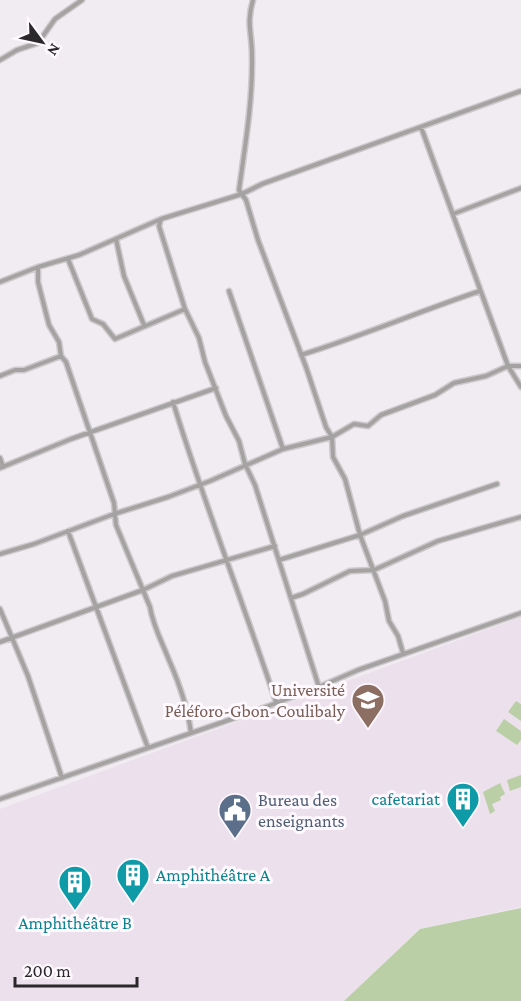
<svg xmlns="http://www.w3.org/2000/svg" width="521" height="1001" viewBox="0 0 521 1001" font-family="'Crimson Pro',serif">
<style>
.built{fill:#ebe0eb}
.green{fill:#bbcfa7}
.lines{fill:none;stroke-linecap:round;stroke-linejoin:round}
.minor-casing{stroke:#cdc9cd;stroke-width:7}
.minor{stroke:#a5a3a1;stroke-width:4}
.labels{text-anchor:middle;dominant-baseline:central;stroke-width:6;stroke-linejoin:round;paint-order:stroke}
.education-label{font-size:18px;fill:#785e54;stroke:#fef9fe;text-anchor:end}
.culture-label{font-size:18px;fill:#0d838f;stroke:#fef9fe;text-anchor:end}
.service-label{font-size:18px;fill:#4e5e75;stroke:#fef9fe;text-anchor:start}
</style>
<rect width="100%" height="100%" fill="#f1ecf1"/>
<path class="built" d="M521 617V907L419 929 344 1001H0V809Z"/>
<path class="green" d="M516 701 521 704V721L508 712Z
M504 719 521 731V740L517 745 496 731Z
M521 775V787L510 791 507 780Z
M500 783 505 794 500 797 501 800 492 804 495 811 490 814 483 792Z
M521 908V1001H344L420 929Z"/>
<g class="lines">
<defs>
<path id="minor" d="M253 0C246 24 252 32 252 55 253 100 245 146 239 190L246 200 258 240 306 367 326 427 332 437 333 457 345 479 360 535 385 601 389 621 398 636 403 653
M0 60 17 50 38 43 55 19 82 0
M421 127 508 366 521 387
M453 214 521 188
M161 219 159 226 185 309 199 338 205 362 226 416 239 441 245 464 255 485 319 687
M116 239 124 276 144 325
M68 259 92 319 103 324 115 339 185 309
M38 267V282L49 325 59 342 61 356 66 362 114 503 116 525 150 607C153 626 162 642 169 660 179 683 188 708 191 733
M0 282 38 267 79 255 161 219 242 194 262 184 521 91
M229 291 283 449
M301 355C362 336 420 311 480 291
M0 376 15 370H24L61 356
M173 402C204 503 243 602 276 702
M0 458 3 467
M0 468 71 439 216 388
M68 531 148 748
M0 554 34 544 114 514 168 497 210 481 283 449 332 437 354 424 368 426 381 415 435 395 454 383 486 376 508 366H521
M279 560 360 535 403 516 497 484
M291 598 303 594 350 571 374 570 438 541 521 517
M0 609 28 676 62 778
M0 642 143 590 172 576 275 546
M0 799 255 711 319 687 358 670 521 613"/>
</defs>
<use href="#minor" class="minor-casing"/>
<use href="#minor" class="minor"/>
</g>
<defs>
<symbol id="university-pin" viewBox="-11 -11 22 30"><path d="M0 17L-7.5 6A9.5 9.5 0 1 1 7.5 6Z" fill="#8d6e63" stroke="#fef9fe"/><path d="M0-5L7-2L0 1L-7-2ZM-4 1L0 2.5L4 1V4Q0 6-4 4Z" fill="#fff"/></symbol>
<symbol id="building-pin" viewBox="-11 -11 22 30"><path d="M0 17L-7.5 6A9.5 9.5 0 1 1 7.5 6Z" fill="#0f9aa8" stroke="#fef9fe"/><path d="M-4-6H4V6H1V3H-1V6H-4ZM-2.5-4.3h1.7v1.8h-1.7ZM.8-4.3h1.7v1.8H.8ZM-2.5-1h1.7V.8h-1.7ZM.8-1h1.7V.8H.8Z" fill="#fff"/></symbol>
<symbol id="civic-pin" viewBox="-11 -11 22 30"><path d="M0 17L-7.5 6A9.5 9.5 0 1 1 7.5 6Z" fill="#5c6f8a" stroke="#fef9fe"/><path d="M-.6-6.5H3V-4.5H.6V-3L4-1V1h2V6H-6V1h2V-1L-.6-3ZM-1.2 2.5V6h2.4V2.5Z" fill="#fff"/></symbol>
</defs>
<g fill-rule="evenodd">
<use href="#university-pin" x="349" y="681" width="38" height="52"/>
<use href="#building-pin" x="444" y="780" width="38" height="52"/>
<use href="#civic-pin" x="216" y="791" width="38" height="52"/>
<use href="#building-pin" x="114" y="856" width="38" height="52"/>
<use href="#building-pin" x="56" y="863" width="38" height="52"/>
</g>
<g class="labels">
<g class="education-label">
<text x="345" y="690">Université<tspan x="345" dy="21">Péléforo-Gbon-Coulibaly</tspan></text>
</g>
<g class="culture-label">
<text x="440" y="799">cafetariat</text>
<text x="156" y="875" text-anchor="start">Amphithéâtre A</text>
<text x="75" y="923" text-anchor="middle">Amphithéâtre B</text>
</g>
<g class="service-label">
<text x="258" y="800">Bureau des<tspan x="258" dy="21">enseignants</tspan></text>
</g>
</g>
<g transform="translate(42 42) rotate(123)" stroke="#fef9fe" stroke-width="4.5" paint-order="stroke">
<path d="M0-4.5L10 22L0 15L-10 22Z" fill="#2a282a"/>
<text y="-9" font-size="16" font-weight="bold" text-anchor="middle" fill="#2a282a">N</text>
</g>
<path d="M15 977v9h122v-9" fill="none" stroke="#2a282a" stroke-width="3"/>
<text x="24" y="977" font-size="18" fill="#2a282a" stroke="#fef9fe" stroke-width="4.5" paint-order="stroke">200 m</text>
</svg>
